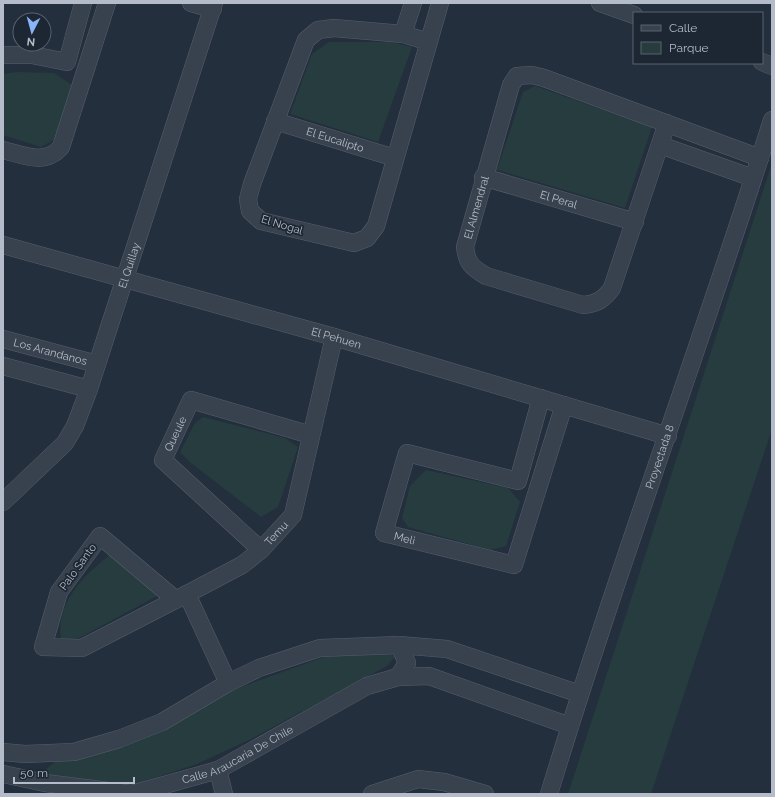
<svg xmlns="http://www.w3.org/2000/svg" width="775" height="797" viewBox="0 0 775 797" font-family="Raleway,sans-serif">
<style>
.green{fill:#263c3f}
.lines{fill:none;stroke-linecap:round;stroke-linejoin:round}
.street-casing{stroke:#565f6c;stroke-width:18}
.street{stroke:#38414e;stroke-width:17}
.labels{text-anchor:middle;dominant-baseline:central;stroke-width:3.5;stroke-linejoin:round;paint-order:stroke}
.street-label{font-size:11px;fill:#b4bcc9;stroke:#1d2633}
</style>
<rect width="100%" height="100%" fill="#242f3e"/>
<path class="green" d="M329 42H391L412 47 378 142 290 114 312 54Z
M16 72 54 73 72 85 55 139 41 147 3 135V74Z
M535 86 652 127 625 208 497 170 523 92Z
M772 163V429L651 794H568Z
M203 417 285 438 298 447 278 507 261 517 191 463 180 452 195 423Z
M426 470 508 488 520 502 506 546 490 550 408 527 402 518 410 486Z
M111 554 157 596 79 638 61 641C55 603 84 575 111 554Z
M388 652 395 657 387 666 249 740 197 764 139 783 109 784 49 776 44 771 57 760 230 691 324 657Z"/>
<g class="lines">
<defs>
<g id="street">
<path d="M191 3 213 9"/>
<path d="M600 3 634 15"/>
<path d="M403 34 413 3"/>
<path d="M429 42 403 34 334 28 318 30 306 40 252 184 248 199 250 211 261 221 354 243 367 238 376 226 440 3"/>
<path d="M3 55H32L67 62 83 3"/>
<path d="M762 62 772 66"/>
<path id="s1" d="M275 121 395 158"/>
<path id="s2" d="M667 123 612 288C604 299 597 304 583 305L486 276C471 267 467 263 465 247L511 85 517 76 532 75 544 78 760 158"/>
<path d="M660 145 753 178"/>
<path d="M3 150C23 155 45 166 61 147L107 3"/>
<path id="s3" d="M483 177 635 222"/>
<path id="s4" d="M3 245 334 337 668 436"/>
<path id="s5" d="M3 339 97 364"/>
<path d="M3 366 89 389"/>
<path id="s6" d="M541 398 518 481 407 453 384 533 514 565 564 405"/>
<path id="s7" d="M3 502 65 443 75 426 89 389 214 3"/>
<path id="s8" d="M261 550 163 460 191 400 311 435"/>
<path d="M176 600 100 536 59 592 43 647 82 648 187 594"/>
<path d="M398 677 407 663 399 645"/>
<path id="s9" d="M228 683 187 594 242 565 261 550 293 515 334 337"/>
<path d="M3 752 25 754 74 752 119 739 162 722 228 683 259 668 320 648 399 645 447 649 580 694"/>
<path d="M218 770 224 794"/>
<path id="s10" d="M3 774 45 783 132 794 218 770 367 686 398 677 429 676 570 726"/>
<path d="M372 794 418 779 444 782 485 794"/>
<path id="s11" d="M549 794C618 567 701 345 772 120"/>
</g>
</defs>
<use href="#street" class="street-casing"/>
<use href="#street" class="street"/>
</g>
<g class="labels">
<g class="street-label">
<text stroke="none"><textPath href="#s1" startOffset="63">El Eucalipto</textPath></text>
<text stroke="none"><textPath href="#s3" startOffset="79">El Peral</textPath></text>
<text stroke="none"><textPath href="#s2" startOffset="389">El Almendral</textPath></text>
<text transform="translate(282 225) rotate(17)">El Nogal</text>
<text stroke="none"><textPath href="#s7" startOffset="275">El Quillay</textPath></text>
<text stroke="none"><textPath href="#s4" startOffset="346">El Pehuen</textPath></text>
<text stroke="none"><textPath href="#s5" startOffset="49">Los Arandanos</textPath></text>
<text stroke="none"><textPath href="#s8" startOffset="162">Queule</textPath></text>
<text stroke="none"><textPath href="#s11" startOffset="355">Proyectada 8</textPath></text>
<text stroke="none"><textPath href="#s9" startOffset="207">Temu</textPath></text>
<text stroke="none"><textPath href="#s6" startOffset="305">Meli</textPath></text>
<text transform="translate(78 567) rotate(-54)">Palo Santo</text>
<text stroke="none"><textPath href="#s10" startOffset="244">Calle Araucaria De Chile</textPath></text>
</g>
</g>
<rect width="775" height="797" fill="none" stroke="#b4bcc9" stroke-width="8"/>
<rect x="633" y="12" width="130" height="52" fill="#1d2633" stroke="#59626f"/>
<rect x="641" y="25" width="20" height="6" fill="#38414e" stroke="#59626f"/>
<text x="669" y="32" font-size="12" fill="#b4bcc9">Calle</text>
<rect x="641" y="42" width="20" height="12" fill="#263c3f" stroke="#59626f"/>
<text x="669" y="52" font-size="12" fill="#b4bcc9">Parque</text>
<g transform="translate(32 32) rotate(186)"><circle r="19" fill="#1d2633" stroke="#59626f"/>
<path d="M0-3L7 15L0 10L-7 15Z" fill="#8ab4f8"/>
<text y="-6" font-size="11" font-weight="bold" text-anchor="middle" fill="#b4bcc9">N</text>
</g>
<path d="M14 777v6h120v-6" fill="none" stroke="#b4bcc9" stroke-width="2"/>
<text x="20" y="777" font-size="12" fill="#b4bcc9" stroke="#1d2633" stroke-width="3" paint-order="stroke">50 m</text>
</svg>
